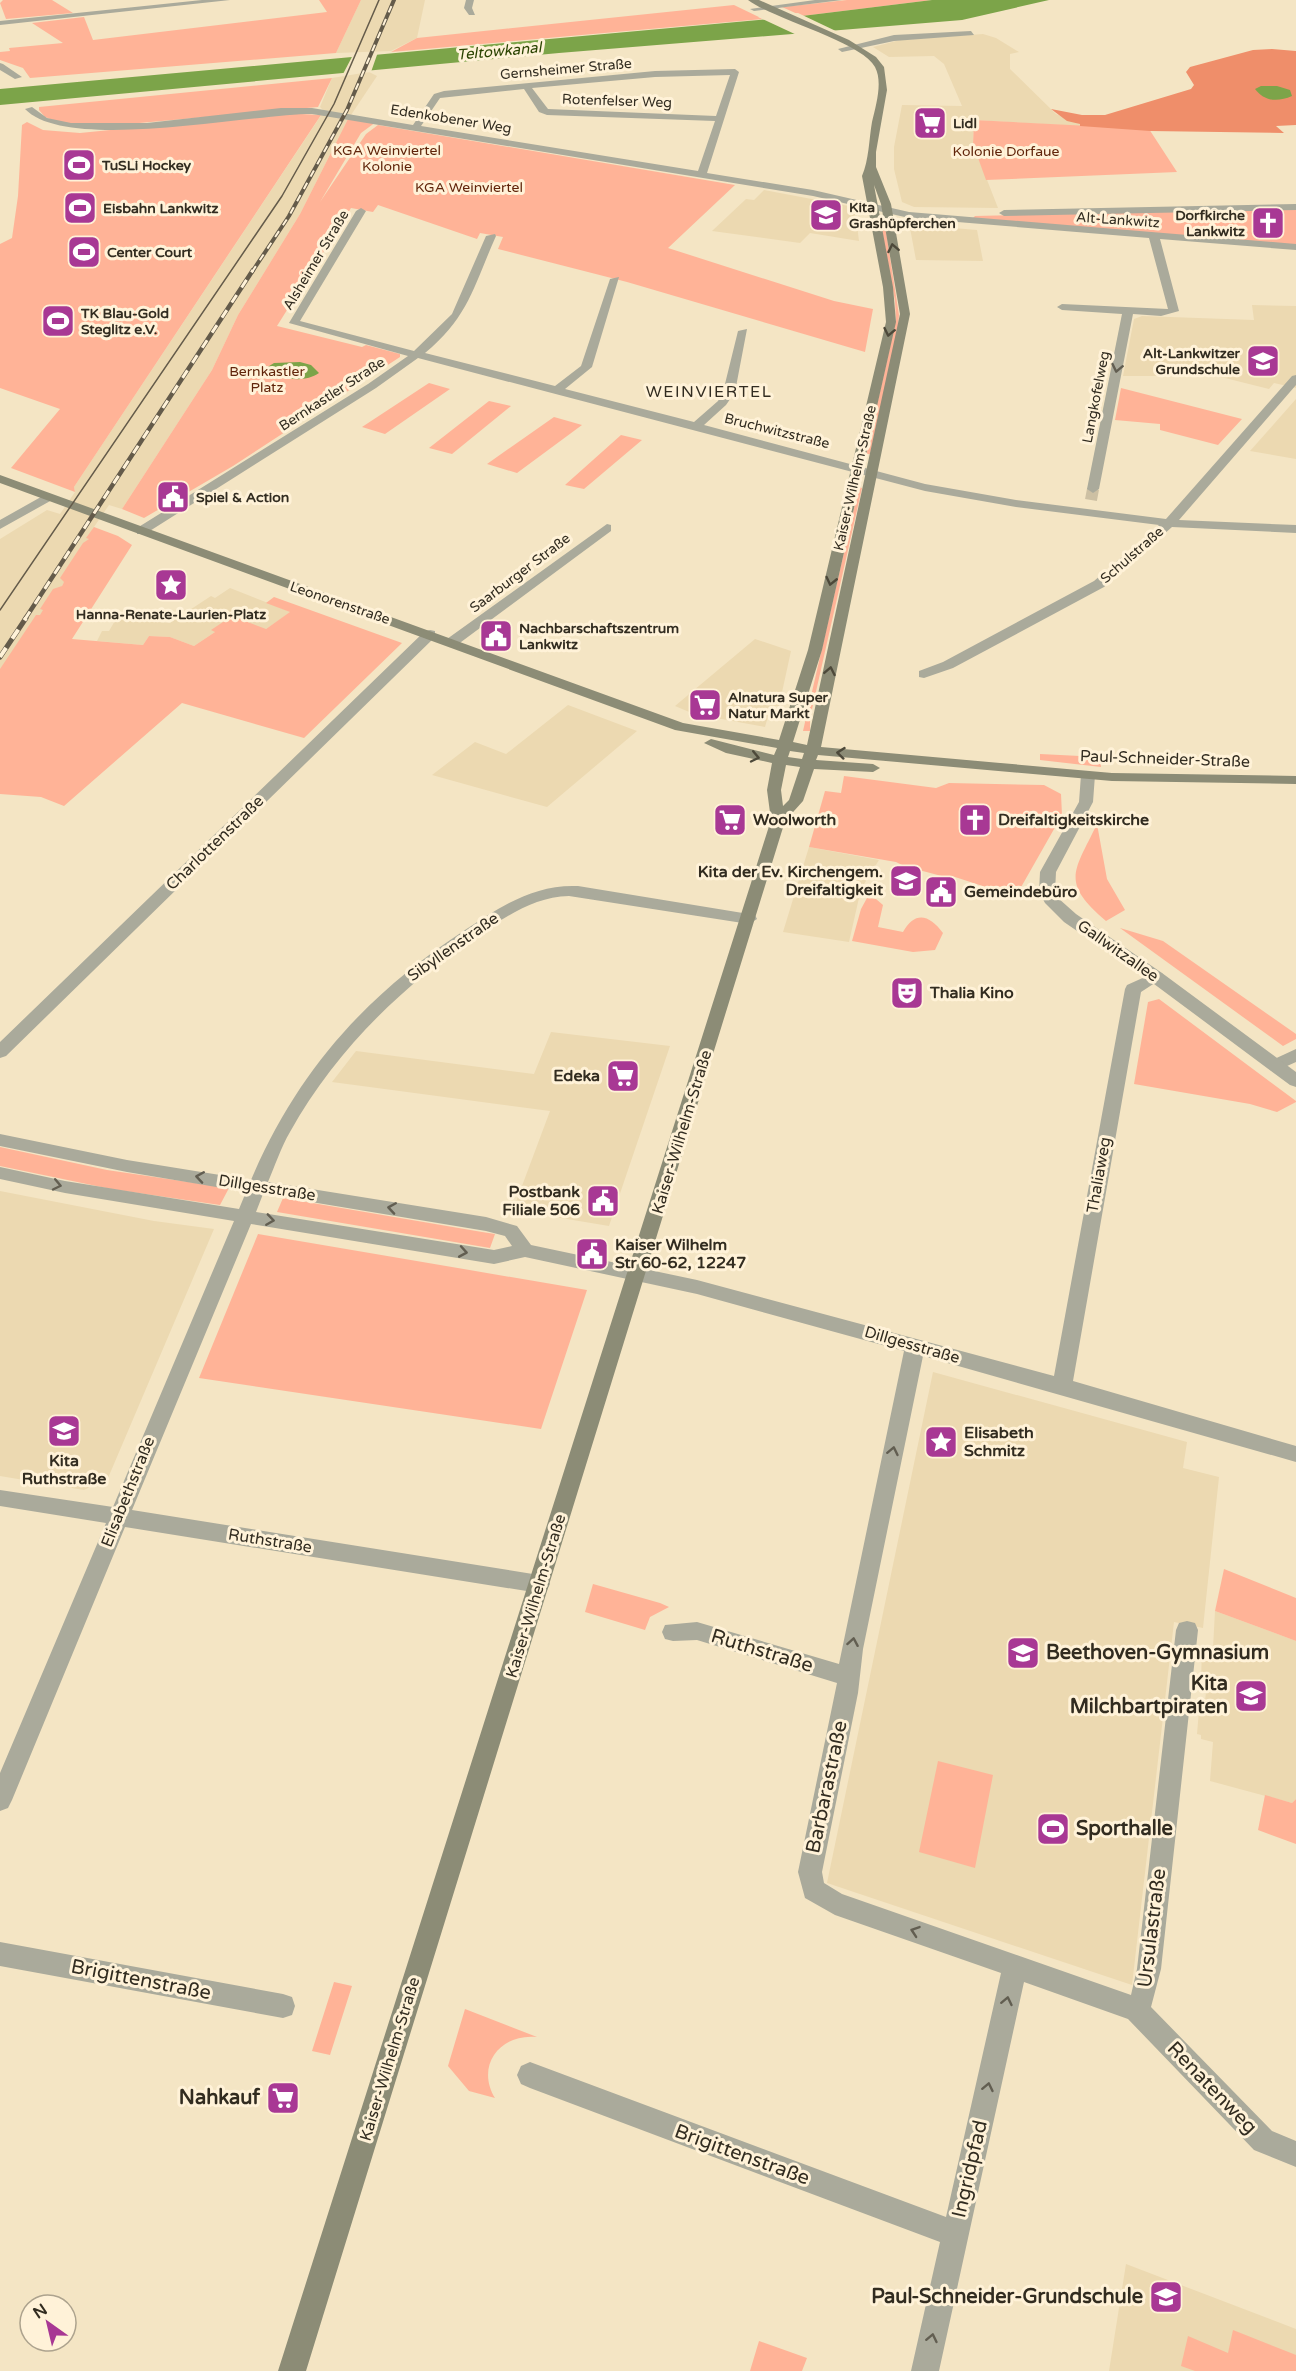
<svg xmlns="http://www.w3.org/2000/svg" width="1296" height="2371" viewBox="0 0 1296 2371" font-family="'Varela Round',sans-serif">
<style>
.built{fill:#ecd9b1}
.green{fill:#ffb397}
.forest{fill:#ef8e6a}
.water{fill:#7ca449}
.pier{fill:#f4e5c4}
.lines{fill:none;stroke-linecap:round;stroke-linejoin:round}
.minor-tunnel{stroke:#cdc0a3;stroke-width:12;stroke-dasharray:12 6;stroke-linecap:butt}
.minor{fill:#aaaa9b;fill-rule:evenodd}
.tertiary{fill:#aaaa9b;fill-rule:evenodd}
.secondary{fill:#8c8c76;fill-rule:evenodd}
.tram{stroke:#645b4a;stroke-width:1.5}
.rail-far2-casing{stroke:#645b4a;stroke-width:4}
.rail-far1-casing{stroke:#645b4a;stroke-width:4.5}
.rail-casing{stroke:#645b4a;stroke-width:5}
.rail-far2{stroke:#fff2d8;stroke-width:2;stroke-dasharray:7;stroke-linecap:butt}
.rail-far1{stroke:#fff2d8;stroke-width:3;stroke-dasharray:9;stroke-linecap:butt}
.rail{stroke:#fff2d8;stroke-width:4;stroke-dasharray:11;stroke-linecap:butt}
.oneway{stroke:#4d493a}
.oneway2{stroke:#625e51}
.labels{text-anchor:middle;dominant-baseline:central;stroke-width:6;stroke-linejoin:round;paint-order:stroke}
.far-street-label{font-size:14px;fill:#322c20;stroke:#fff2d8}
.far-poi-label{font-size:14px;font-weight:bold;fill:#322c20;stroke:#fff2d8;text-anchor:start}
.far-park-label{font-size:14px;fill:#60240a;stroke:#fff2d8}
.far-water-label{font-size:15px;font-style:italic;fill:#2a4300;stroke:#fff2d8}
.far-quarter-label{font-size:16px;letter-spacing:1.5px;fill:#322c20;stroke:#fff2d8}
.street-label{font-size:16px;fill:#322c20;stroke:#fff2d8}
.poi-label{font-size:16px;font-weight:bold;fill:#322c20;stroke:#fff2d8;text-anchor:start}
.near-street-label{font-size:20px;fill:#322c20;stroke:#fff2d8}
.near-poi-label{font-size:20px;font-weight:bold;fill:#322c20;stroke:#fff2d8;text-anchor:end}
</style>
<rect width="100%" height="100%" fill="#f4e5c4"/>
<path class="built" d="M361 0H425L417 38 391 51 336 53Z
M983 34 996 38 1019 52 1010 54V69L1056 114 1080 124V126L974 120 973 144 998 208 914 207 902 202 894 169V147L902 105 962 106 944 64 934 56 889 57 873 47 900 40Z
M369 72 377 76 347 121 300 214 238 315 212 370 122 509 109 505 94 527 95 536 63 584 0 691V539L47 510 60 514 75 492 74 487 324 111 320 107 332 78Z
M764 190 854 207 856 221 853 224 857 225 859 241 810 233 800 243 712 231 746 199 754 200Z
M917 225 977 230 983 261 916 260 910 228Z
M1252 305 1296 306V388L1274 383 1269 389 1217 376H1123L1134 319 1142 316 1254 320Z
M1296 399V459L1250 451Z
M230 588 291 612 266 629 215 632 194 646 170 637 149 636 143 645 97 641 102 631H109L116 619 170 623 211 596 215 598Z
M755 639 791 651 779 706H771L765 727 694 714 675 706Z
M568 705 637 731 547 807 432 775 475 742 506 754Z
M809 847 879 860 861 889 849 942 783 932Z
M551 1032 670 1046 609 1226 513 1210 550 1111 332 1082 356 1051 534 1074Z
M0 1191 154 1221 214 1229 108 1478 84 1490 0 1476Z
M933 1372 1187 1442 1183 1468 1219 1477 1203 1628 1174 1622 1132 1985 827 1883Z
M1215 1611 1296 1641V1799L1292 1803 1210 1781 1213 1742 1201 1739V1735L1197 1734 1199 1710H1204L1207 1683 1201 1682 1202 1647 1213 1648Z
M1126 2264 1296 2329V2371H1109Z"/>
<path class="green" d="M3 0H52L73 13 6 19 0 3Z
M319 0H361L336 53 30 78 23 68 0 60V52L10 51 9 48 63 43 32 23 84 17 93 40 327 12Z
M847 0H932L802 16 782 7Z
M734 5 763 19 391 52 417 38Z
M332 78 318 107 117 125 63 124 45 117 39 110V107Z
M281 113 321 115 74 487 75 492 11 468 60 409 0 388V244L12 238 18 196 22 125 27 122 43 130 80 133Z
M348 119 376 122 361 133 320 202 366 134 378 125 735 185 668 248 834 301 873 309 865 352 627 282 498 249 503 237 480 233 477 239 378 205 373 212 351 208 277 326 362 347 366 345 400 354V357L233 466 144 518 122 509 212 370 238 315 300 214Z
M974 120 1149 129 1177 172 986 180 973 144Z
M1296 209V245L973 218 975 216Z
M881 225H885L899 315 897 338 870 454H866L896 320 895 301Z
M429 383 450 389 385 434 362 427Z
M1121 388 1242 419 1218 445 1160 430V424L1115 420Z
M489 401 511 406 452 454 429 448Z
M554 417 582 425 517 473 487 464Z
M621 435 642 440 584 489 565 485Z
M859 487 862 488 810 718V731H803Z
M94 527 118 536 132 545 72 639 143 645 149 636 170 637 194 646 215 632 211 630 232 616 266 629 290 612 266 603 274 597 402 643 304 738 182 703 64 806 41 797 0 794V669L36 615H40L43 610 40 609 53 589 62 586 64 582 60 578 83 543 89 539 86 538Z
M1040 754 1100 757 1101 767 1040 760Z
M844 776 936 788 949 783 1044 785 1061 794 1062 815 1020 889 1010 895 952 876 949 878 904 866 896 862 809 847 825 791 841 793Z
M1097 824 1107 879 1125 910 1106 921C1060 882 1074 872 1097 824Z
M867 898 876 899 883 905 878 927 903 932C915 910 930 915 943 933L935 950 913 952 852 941 861 909Z
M1120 928 1163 941 1296 1034V1039L1283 1046Z
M1159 999 1296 1101V1102L1277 1112 1250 1104 1134 1084 1148 1002Z
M0 1147 107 1170 229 1188 220 1205 111 1189 0 1166Z
M283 1198 482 1232 495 1234 490 1248 277 1212Z
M258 1234 587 1290 541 1429 199 1378Z
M1224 1569 1296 1598V1641L1215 1611Z
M593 1584 660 1603 669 1607 650 1617 645 1630 585 1612Z
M938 1761 993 1775 975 1868 919 1852Z
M1265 1795 1292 1803 1296 1799V1844L1258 1830Z
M334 1982 352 1986 330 2055 312 2051Z
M465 2009 537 2037C501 2033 475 2065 495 2098L469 2091 448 2066Z
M1233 2330 1296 2355V2371H1195L1181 2366 1188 2336 1228 2353Z
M759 2341 807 2358 802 2371H750Z"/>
<path class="forest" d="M1272 49 1296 51V125L1276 126 1284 133 1150 131 1080 126V124L1067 121 1051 109 1082 115H1105L1191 89 1194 85 1186 72 1190 67 1253 50Z"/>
<path class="water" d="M932 0H1049L962 20 559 53 0 105V89L802 16Z
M1261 86H1277L1290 90 1292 96C1278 102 1265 102 1255 89Z
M300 362 311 365 319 373C303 384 280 379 266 368L274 363Z"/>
<path class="pier" d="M798 13 840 33 799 36 758 17Z
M378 52 371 72 343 74 354 53Z"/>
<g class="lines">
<path class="minor-tunnel" d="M1091 500 1093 489"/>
<path class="minor" d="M202 0H230L0 25V21Z
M466 0H474L472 8 475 15H469L464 8Z
M815 0H842L754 11 750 9Z
M971 31 974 35 894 41 842 52 838 49 894 35Z
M0 63 3 64 22 77 15 79 0 70Z
M735 69 739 72 707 173 813 190 909 212 1296 244V250L1160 239 1179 311 1161 316 1133 314 1099 489 1093 493 1087 489 1122 314 1062 310 1057 307 1062 304 1168 309 1149 238 909 218 813 196 312 114C249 114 67 153 25 109L32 107 47 118 71 123H147L281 108H312L413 125 434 94 444 91 655 71ZM730 75 716 116 548 109 532 88 655 77ZM524 89 539 112 547 115 715 121 698 171 421 126 440 98Z
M1296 204V210L1004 216 999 213 1004 210Z
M361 208 366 211 300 321 414 351 452 314 486 236 495 234 496 236C474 285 469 317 425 353L555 386 581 366 610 279 619 277 592 367 565 389 694 422 718 401 723 392 738 331 747 329 735 392 726 405 704 425 925 484 1016 500 1166 519 1292 376 1296 375V385L1179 520 1296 525V533L1172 527 1104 587 953 668 924 678 919 677V671L943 662 1094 581 1159 525 1016 507 925 491 418 358 376 388 145 534H137V528L368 384 408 356 289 323 356 211Z
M48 493 54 497 52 500 0 529V520Z
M607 524 611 525V531L457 645H447V639Z
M430 630 435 631V637L6 1056 0 1058V1042L425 631Z
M578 886 755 915 757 919 749 924 569 896C534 897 507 916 478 935 402 986 335 1051 290 1132 281 1147 275 1166 268 1182L486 1217 517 1226 531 1245 697 1280 1054 1376 1125 989 1127 985 1156 972 1162 973 1164 977 1141 992 1073 1381 1296 1446V1462L923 1356 863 1649 858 1693 822 1872 824 1883 842 1894 1131 1995 1137 1969 1176 1630 1179 1623 1187 1621 1195 1623 1198 1630 1161 1969 1151 2007 1272 2131 1296 2141V2167L1254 2150 1128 2019 1024 1982 939 2371H911L940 2242 530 2088 521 2084 517 2075 521 2066 530 2062 946 2217 1001 1973 835 1915 805 1898 798 1872 837 1683 697 1640 673 1641 665 1639 662 1632 665 1625 697 1622 839 1664 904 1351 697 1294 525 1257 494 1264 251 1224 132 1510 539 1575 547 1578 550 1584 547 1590 539 1593 125 1527 12 1800 8 1808 0 1811V1773L106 1523 0 1506V1490L113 1507 234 1221 65 1193 0 1179V1167L65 1181 239 1209 246 1192 127 1172 0 1146V1134L127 1160 251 1180C298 1070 366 995 465 930 500 907 534 884 578 886ZM263 1194 486 1231 505 1236 512 1246 494 1250 256 1212Z
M1296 1049V1062L1276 1071 1270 1069 1268 1065 1270 1061Z
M0 1942 283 1994 292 1997 295 2006 292 2015 283 2018 0 1966Z"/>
<path class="tertiary" d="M1088 771 1095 775 1093 802 1056 872 1055 892 1058 898 1076 914 1162 973 1296 1072V1087L1290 1085 1150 981 1064 922 1045 903 1039 892 1040 872 1079 802 1081 775Z"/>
<path class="secondary" d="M748 0H759L849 40 876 57 884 67 887 90 876 152V167L891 204 910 314 821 747 1112 773 1296 776V784L1112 781 818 755 816 760 873 764 880 768 873 772 814 769 803 801 785 821 306 2371H278L771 820 767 790 772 763 726 753 704 743 711 739 774 755 777 748 675 730 0 483V475L683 723 779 740 808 650 886 322 883 287 862 176C869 160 869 139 872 122 876 105 883 82 875 67 862 42 773 19 748 0ZM874 185 881 204 900 314 807 745 793 742 822 650 896 322 893 287ZM790 751 804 753 802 759 788 757ZM786 765 800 767 789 800 783 806 781 790Z"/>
<path class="tram" d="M0 610 282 196 334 104 379 0"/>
<defs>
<path id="rail-far2" d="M252 272 289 216 347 110 394 0"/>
<path id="rail-far1" d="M25 619 253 270"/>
<path id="rail" d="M0 657 26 618"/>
</defs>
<use href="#rail-far2" class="rail-far2-casing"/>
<use href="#rail-far1" class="rail-far1-casing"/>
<use href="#rail" class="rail-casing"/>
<use href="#rail-far2" class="rail-far2"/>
<use href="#rail-far1" class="rail-far1"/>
<use href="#rail" class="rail"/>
</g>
<defs><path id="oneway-chevron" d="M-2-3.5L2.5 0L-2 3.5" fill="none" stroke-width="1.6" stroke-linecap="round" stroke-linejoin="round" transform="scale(1.5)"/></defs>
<g class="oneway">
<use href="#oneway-chevron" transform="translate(893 248) rotate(-101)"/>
<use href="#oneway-chevron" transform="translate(889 332) rotate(102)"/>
<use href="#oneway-chevron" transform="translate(831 581) rotate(103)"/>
<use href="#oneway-chevron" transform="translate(830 671) rotate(-79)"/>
<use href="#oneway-chevron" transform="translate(841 753) rotate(-174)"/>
<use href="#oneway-chevron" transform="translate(755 757) rotate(12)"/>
</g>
<g class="oneway2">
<use href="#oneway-chevron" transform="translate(1117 368) rotate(102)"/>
<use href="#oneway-chevron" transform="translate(200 1177) rotate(-171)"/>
<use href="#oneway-chevron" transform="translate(57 1185) rotate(12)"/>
<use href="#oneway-chevron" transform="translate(392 1208) rotate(-171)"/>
<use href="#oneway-chevron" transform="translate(270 1220) rotate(8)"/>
<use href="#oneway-chevron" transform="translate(463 1252) rotate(10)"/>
<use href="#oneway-chevron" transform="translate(893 1451) rotate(-78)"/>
<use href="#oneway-chevron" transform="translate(853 1642) rotate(-80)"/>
<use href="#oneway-chevron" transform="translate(915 1931) rotate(-161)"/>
<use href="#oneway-chevron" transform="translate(1007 2001) rotate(-78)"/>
<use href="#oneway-chevron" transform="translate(988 2087) rotate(-78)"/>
<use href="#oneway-chevron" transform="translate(932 2338) rotate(-78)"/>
</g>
<defs>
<symbol id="supermarket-square" viewBox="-11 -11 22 22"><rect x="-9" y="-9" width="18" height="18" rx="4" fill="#a83894" stroke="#fff2d8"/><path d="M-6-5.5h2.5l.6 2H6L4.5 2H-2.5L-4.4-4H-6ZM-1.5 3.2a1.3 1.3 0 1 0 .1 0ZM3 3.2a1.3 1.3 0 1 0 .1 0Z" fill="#fff"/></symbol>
<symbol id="stadium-square" viewBox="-11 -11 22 22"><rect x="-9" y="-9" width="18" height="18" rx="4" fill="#a83894" stroke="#fff2d8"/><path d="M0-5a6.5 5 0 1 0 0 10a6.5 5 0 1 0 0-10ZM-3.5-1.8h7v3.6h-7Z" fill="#fff"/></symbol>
<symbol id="school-square" viewBox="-11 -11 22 22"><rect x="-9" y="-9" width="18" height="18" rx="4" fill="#a83894" stroke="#fff2d8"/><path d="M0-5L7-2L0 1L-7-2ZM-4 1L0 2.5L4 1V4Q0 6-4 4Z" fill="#fff"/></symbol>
<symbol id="church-square" viewBox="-11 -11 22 22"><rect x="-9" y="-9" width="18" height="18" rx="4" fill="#a83894" stroke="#fff2d8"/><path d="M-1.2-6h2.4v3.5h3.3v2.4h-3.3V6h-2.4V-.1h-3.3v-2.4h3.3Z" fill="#fff"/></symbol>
<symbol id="civic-square" viewBox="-11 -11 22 22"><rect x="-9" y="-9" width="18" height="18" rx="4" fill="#a83894" stroke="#fff2d8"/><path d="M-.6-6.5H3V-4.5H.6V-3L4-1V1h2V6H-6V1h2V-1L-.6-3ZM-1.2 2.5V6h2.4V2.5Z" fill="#fff"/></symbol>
<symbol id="sight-square" viewBox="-11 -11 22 22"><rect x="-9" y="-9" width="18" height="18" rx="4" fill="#a83894" stroke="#fff2d8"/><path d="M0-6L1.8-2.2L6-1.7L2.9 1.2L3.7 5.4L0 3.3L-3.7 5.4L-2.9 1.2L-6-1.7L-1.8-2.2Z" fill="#fff"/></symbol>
<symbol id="theatre-square" viewBox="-11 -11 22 22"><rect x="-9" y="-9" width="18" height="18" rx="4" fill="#a83894" stroke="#fff2d8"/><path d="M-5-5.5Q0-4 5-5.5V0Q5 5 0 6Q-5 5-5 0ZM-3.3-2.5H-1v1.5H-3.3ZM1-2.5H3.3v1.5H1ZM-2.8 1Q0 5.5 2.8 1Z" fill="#fff"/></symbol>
</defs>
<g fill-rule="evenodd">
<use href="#supermarket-square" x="911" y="104" width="38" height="38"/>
<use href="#stadium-square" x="60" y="146" width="38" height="38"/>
<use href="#stadium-square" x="61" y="189" width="38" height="38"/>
<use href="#school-square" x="807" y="196" width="38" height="38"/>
<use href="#church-square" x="1249" y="204" width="38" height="38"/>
<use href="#stadium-square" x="65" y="233" width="38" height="38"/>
<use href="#stadium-square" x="39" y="302" width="38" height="38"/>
<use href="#school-square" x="1244" y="342" width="38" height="38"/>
<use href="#civic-square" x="154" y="478" width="38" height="38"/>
<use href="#sight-square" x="152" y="566" width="38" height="38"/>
<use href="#civic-square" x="477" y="617" width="38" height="38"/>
<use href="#supermarket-square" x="686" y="686" width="38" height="38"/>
<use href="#supermarket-square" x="711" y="801" width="38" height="38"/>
<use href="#church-square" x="956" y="801" width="38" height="38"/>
<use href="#school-square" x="887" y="862" width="38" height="38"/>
<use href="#civic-square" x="922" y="873" width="38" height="38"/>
<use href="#theatre-square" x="888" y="974" width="38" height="38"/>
<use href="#supermarket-square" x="604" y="1057" width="38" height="38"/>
<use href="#civic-square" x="584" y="1182" width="38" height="38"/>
<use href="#civic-square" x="573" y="1235" width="38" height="38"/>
<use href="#school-square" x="45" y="1412" width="38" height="38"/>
<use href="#sight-square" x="922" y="1423" width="38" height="38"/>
<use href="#school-square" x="1004" y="1634" width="38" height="38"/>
<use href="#school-square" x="1232" y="1677" width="38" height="38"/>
<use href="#stadium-square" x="1034" y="1810" width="38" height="38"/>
<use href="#supermarket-square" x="264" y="2079" width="38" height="38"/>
<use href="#school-square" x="1147" y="2278" width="38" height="38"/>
</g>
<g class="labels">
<g class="far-street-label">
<text transform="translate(566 69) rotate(-5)">Gernsheimer Straße</text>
<text transform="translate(617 101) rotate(2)">Rotenfelser Weg</text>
<text transform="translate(451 119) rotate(9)">Edenkobener Weg</text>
<text transform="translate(1118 220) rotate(4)">Alt-Lankwitz</text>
<text transform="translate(316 260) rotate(-59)">Alsheimer Straße</text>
<text transform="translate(332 394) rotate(-33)">Bernkastler Straße</text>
<text transform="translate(1096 397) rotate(-79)">Langkofelweg</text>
<text transform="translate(777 431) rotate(14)">Bruchwitzstraße</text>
<text transform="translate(855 478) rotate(-77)">Kaiser-Wilhelm-Straße</text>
<text transform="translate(1132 555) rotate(-41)">Schulstraße</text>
<text transform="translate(520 573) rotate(-37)">Saarburger Straße</text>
<text transform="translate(340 603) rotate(19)">Leonorenstraße</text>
</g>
<g class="far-poi-label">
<text x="953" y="123">Lidl</text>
<text x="102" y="165">TuSLi Hockey</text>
<text x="849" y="207">Kita<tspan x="849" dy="16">Grashüpferchen</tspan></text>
<text x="103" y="208">Eisbahn Lankwitz</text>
<text x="1245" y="215" text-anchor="end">Dorfkirche<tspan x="1245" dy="16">Lankwitz</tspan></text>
<text x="107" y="252">Center Court</text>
<text x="81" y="313">TK Blau-Gold<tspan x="81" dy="16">Steglitz e.V.</tspan></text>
<text x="1240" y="353" text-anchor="end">Alt-Lankwitzer<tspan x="1240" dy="16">Grundschule</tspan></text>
<text x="196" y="497">Spiel &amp; Action</text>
<text x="171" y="614" text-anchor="middle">Hanna-Renate-Laurien-Platz</text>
<text x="519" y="628">Nachbarschaftszentrum<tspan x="519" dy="16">Lankwitz</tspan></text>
<text x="728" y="697">Alnatura Super<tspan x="728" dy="16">Natur Markt</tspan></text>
</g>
<g class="far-park-label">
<text x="387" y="150">KGA Weinviertel<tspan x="387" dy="16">Kolonie</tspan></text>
<text x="1006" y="151">Kolonie Dorfaue</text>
<text x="469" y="187">KGA Weinviertel</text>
<text x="267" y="371">Bernkastler<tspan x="267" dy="16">Platz</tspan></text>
</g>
<g class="far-water-label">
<text transform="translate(499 51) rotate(-5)">Teltowkanal</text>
</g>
<g class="far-quarter-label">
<text x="709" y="392">WEINVIERTEL</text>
</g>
<g class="street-label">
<text transform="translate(1165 759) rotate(2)">Paul-Schneider-Straße</text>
<text transform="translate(215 843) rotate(-44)">Charlottenstraße</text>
<text transform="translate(453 947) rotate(-35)">Sibyllenstraße</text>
<text transform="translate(1118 951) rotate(35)">Gallwitzallee</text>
<text transform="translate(682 1132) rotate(-73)">Kaiser-Wilhelm-Straße</text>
<text transform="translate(1099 1175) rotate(-80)">Thaliaweg</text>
<text transform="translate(267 1188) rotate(9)">Dillgesstraße</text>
<text transform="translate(912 1345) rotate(16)">Dillgesstraße</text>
<text transform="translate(128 1492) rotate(-68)">Elisabethstraße</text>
<text transform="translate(270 1541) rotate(9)">Ruthstraße</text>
<text transform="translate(536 1596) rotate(-73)">Kaiser-Wilhelm-Straße</text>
<text transform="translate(390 2059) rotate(-73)">Kaiser-Wilhelm-Straße</text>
</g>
<g class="poi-label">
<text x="753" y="820">Woolworth</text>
<text x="998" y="820">Dreifaltigkeitskirche</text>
<text x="883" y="872" text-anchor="end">Kita der Ev. Kirchengem.<tspan x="883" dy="18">Dreifaltigkeit</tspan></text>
<text x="964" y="892">Gemeindebüro</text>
<text x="930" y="993">Thalia Kino</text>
<text x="600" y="1076" text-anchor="end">Edeka</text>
<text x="580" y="1192" text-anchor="end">Postbank<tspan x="580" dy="18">Filiale 506</tspan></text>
<text x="615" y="1245">Kaiser Wilhelm<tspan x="615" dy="18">Str 60-62, 12247</tspan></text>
<text x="964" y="1433">Elisabeth<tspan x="964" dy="18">Schmitz</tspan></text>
<text x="64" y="1461" text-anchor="middle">Kita<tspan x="64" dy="18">Ruthstraße</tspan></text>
</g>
<g class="near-street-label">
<text transform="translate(762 1651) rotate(17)">Ruthstraße</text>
<text transform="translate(827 1787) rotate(-78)">Barbarastraße</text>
<text transform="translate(1152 1928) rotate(-83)">Ursulastraße</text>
<text transform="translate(141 1980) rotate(11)">Brigittenstraße</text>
<text transform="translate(1212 2088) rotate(46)">Renatenweg</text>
<text transform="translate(742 2155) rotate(20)">Brigittenstraße</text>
<text transform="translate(970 2169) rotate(-77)">Ingridpfad</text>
</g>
<g class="near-poi-label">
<text x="1046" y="1653" text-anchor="start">Beethoven-Gymnasium</text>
<text x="1228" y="1684">Kita<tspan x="1228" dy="23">Milchbartpiraten</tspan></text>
<text x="1076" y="1829" text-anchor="start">Sporthalle</text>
<text x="260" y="2098">Nahkauf</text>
<text x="1143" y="2297">Paul-Schneider-Grundschule</text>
</g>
</g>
<g transform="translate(48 2323) rotate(326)"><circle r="28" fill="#fff2d8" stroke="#ada38e" stroke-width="1.5"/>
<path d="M0-4.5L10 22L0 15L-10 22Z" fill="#a83894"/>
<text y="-9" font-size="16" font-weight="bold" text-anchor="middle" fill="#322c20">N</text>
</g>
</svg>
